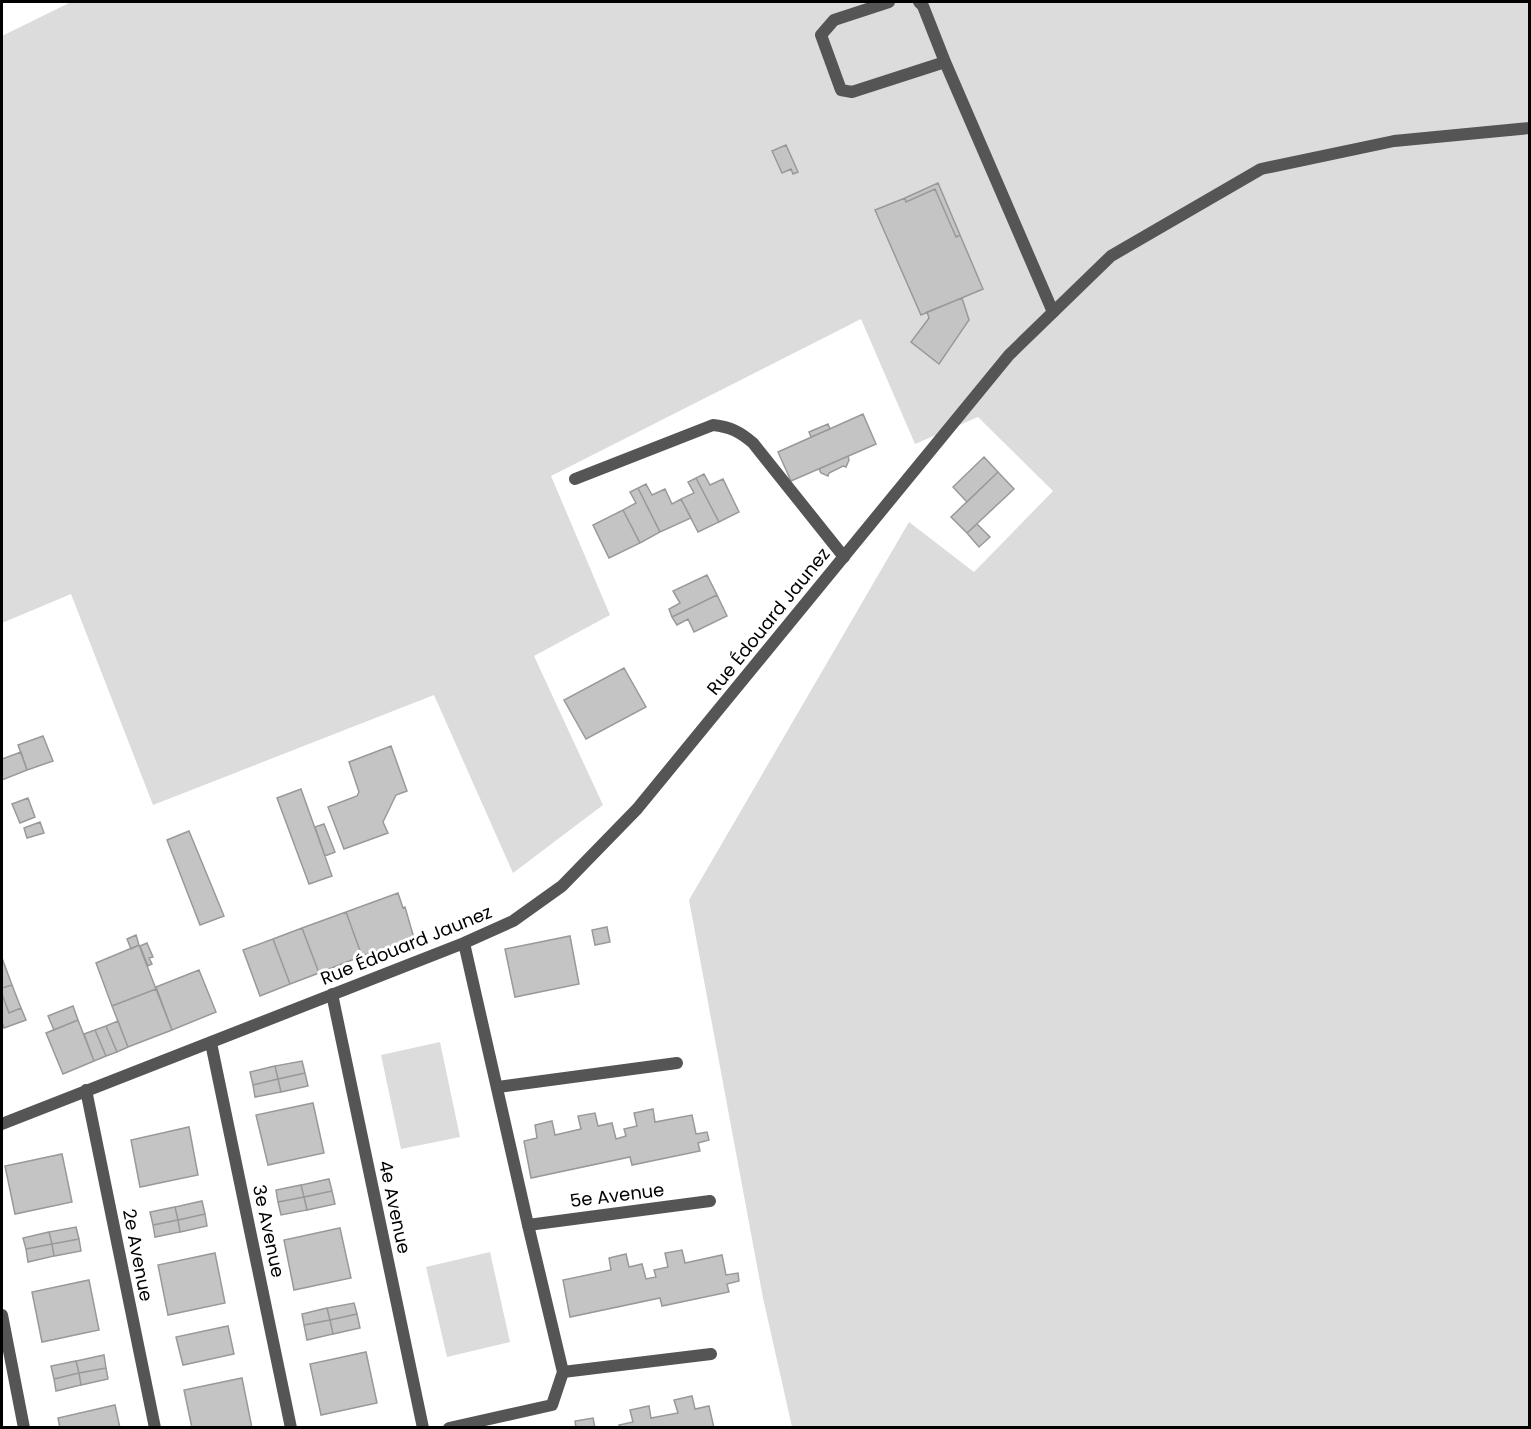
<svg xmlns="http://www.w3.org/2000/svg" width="1531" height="1429" viewBox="0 0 1531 1429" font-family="Poppins,sans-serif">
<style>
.green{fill:#dcdcdc}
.building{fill:#c4c4c4;stroke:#999;stroke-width:1.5}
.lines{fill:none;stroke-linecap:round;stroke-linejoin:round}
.service{stroke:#555;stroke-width:12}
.minor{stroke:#555;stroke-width:12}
.labels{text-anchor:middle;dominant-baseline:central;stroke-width:6;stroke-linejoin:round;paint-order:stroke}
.street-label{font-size:18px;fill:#000;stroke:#fff}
</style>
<rect width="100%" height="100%" fill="#fff"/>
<path class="green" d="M71 2H1529V1427H792L763 1298 689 900 909 522 974 572 1053 491 978 417 915 444 861 319 551 476 610 615 534 656 603 805 513 873 434 695 153 805 71 594 2 623V36Z
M440 1042 460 1137 401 1149 381 1055Z
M490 1252 510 1342 447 1357 426 1267Z"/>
<path class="building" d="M786 145 798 172 793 174 791 169 782 173 772 151Z
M938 183 960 235 956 237 935 189 906 202 905 198Z
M935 189 956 237 960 235 983 289 921 315 875 210 905 198 906 202Z
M962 298 969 320 939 364 911 342 929 318 927 312Z
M863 414 876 444 791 481 778 452Z
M828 424 830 429 811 437 809 432Z
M848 456 849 460 846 467 843 466 829 473 828 476 821 473 819 469Z
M984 457 998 472 967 502 953 487Z
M998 472 1014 489 967 533 951 517Z
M704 474 710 485 723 479 739 512 719 522 696 478Z
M696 478 719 522 698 532 681 499 694 493 688 482Z
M646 484 652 495 665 489 672 504 681 499 691 518 660 532 638 488Z
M638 488 660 532 640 543 623 510 636 503 630 492Z
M623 510 640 543 609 558 593 525Z
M977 524 990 537 979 547 967 533Z
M707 575 717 595 672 617 669 609 680 603 673 591Z
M717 595 727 616 694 632 688 619 677 625 672 617Z
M624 668 646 707 586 739 564 700Z
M43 736 53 761 27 770 18 745Z
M391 746 407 791 396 795 383 822 388 833 344 849 328 807 357 796 359 792 349 762Z
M21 752 27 770 2 780V759Z
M301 789 332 876 309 884 277 798Z
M28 798 35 817 20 823 12 804Z
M40 822 44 833 27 838 24 828Z
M324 824 335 852 325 856 315 827Z
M189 831 224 916 200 925 167 840Z
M398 893 403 908 405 907 414 938 362 956 346 912Z
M346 912 362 956 319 973 302 928Z
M607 927 610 942 595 945 592 930Z
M302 928 319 973 290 984 273 939Z
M136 935 139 945 131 949 127 939Z
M570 936 579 984 515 997 505 949Z
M273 939 290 984 260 996 243 950Z
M147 943 153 957 149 958 152 964 148 966 140 946Z
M139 945 156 989 112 1006 96 963Z
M2 958 12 985 2 988Z
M199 970 216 1012 172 1030 156 987Z
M12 985 21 1008 9 1013 2 994V988Z
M156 989 172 1030 128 1047 112 1006Z
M2 994 9 1013 21 1008 26 1020 4 1028 2 1022Z
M73 1006 78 1020 54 1030 48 1016Z
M78 1020 94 1061 63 1074 46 1033Z
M118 1021 128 1047 117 1052 106 1026Z
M106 1026 117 1052 106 1056 95 1030Z
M95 1030 106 1056 94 1061 84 1034Z
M302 1061 305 1073 278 1079 275 1066Z
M275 1066 278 1079 253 1085 250 1072Z
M305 1073 308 1086 281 1092 278 1079Z
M278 1079 281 1092 255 1097 253 1085Z
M313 1103 324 1153 268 1165 256 1115Z
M653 1109 655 1122 692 1115 696 1134 707 1132 709 1140 698 1143 700 1151 632 1165 630 1157 531 1178 524 1141 537 1138 535 1125 552 1121 555 1135 581 1129 578 1116 595 1113 598 1126 612 1123 616 1139 626 1136 624 1129 637 1126 634 1113Z
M189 1127 198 1175 140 1187 131 1140Z
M62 1154 72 1202 15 1214 5 1166Z
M329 1179 332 1191 304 1197 301 1185Z
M301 1185 304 1197 278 1202 276 1190Z
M332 1191 335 1204 307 1210 304 1197Z
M304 1197 307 1210 281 1215 278 1202Z
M202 1201 205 1214 178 1220 175 1207Z
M175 1207 178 1220 153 1225 150 1212Z
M205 1214 207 1226 180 1232 178 1220Z
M178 1220 180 1232 155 1237 153 1225Z
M76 1227 79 1239 52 1244 49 1232Z
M340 1228 351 1278 294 1290 284 1240Z
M49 1232 52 1244 26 1249 23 1238Z
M79 1239 81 1251 54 1256 52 1244Z
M52 1244 54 1256 28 1262 26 1249Z
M682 1250 685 1263 722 1255 726 1275 738 1273 739 1281 727 1284 729 1292 662 1306 660 1298 570 1317 563 1280 611 1270 609 1258 626 1254 629 1267 642 1264 646 1279 656 1277 654 1270 668 1267 665 1253Z
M215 1253 225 1303 168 1315 158 1265Z
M89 1280 99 1330 42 1342 32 1292Z
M354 1303 357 1314 330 1320 327 1308Z
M327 1308 330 1320 304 1325 302 1314Z
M357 1314 360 1328 333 1334 330 1320Z
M330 1320 333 1334 307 1340 304 1325Z
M228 1326 234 1354 183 1365 176 1337Z
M366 1352 377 1403 321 1415 310 1364Z
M104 1355 106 1368 79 1373 76 1361Z
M76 1361 79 1373 54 1379 51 1366Z
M106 1368 108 1379 81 1385 79 1373Z
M79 1373 81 1385 56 1391 54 1379Z
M242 1378 252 1428H192L184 1390Z
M692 1396 695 1409 709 1406 714 1428H620L619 1425 633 1422 630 1410 649 1406 651 1418 678 1413 674 1400Z
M115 1405 120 1428H60L58 1418Z
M593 1418 595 1428H576L575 1421Z"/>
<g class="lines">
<path class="service" d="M889 2 834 20 821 35 841 90 852 92 945 62
M919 2 923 6 945 62 1053 312
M575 479 713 425C731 427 740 432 753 443L844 557
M498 1087 677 1063
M528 1225 710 1201
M563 1372 711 1354"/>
<path class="minor" d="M332 994 423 1428
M211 1043 291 1428
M86 1090 155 1428
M2 1124 464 943 513 921 562 886 637 809 1009 355 1111 256 1261 169 1394 141 1530 128
M2 1315 24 1428
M449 1428 552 1405 563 1372 528 1225 464 943"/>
</g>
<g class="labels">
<g class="street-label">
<text transform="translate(768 621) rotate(-51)">Rue Édouard Jaunez</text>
<text transform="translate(406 945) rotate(-22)">Rue Édouard Jaunez</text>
<text transform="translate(617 1195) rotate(-7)">5e Avenue</text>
<text transform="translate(395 1207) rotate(78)">4e Avenue</text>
<text transform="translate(269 1231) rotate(78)">3e Avenue</text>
<text transform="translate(138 1255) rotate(79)">2e Avenue</text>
</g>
</g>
<rect width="1531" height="1429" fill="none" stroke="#000000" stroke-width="6"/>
</svg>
